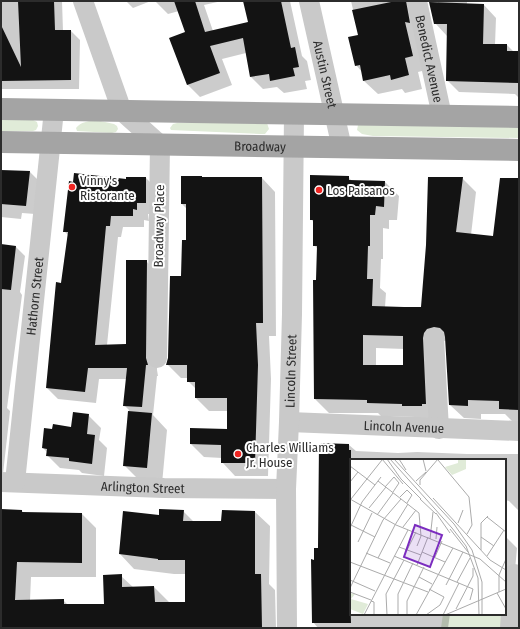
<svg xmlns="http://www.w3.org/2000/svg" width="520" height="629" viewBox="0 0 520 629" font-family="'Fira Sans Condensed',sans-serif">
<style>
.green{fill:#e0ebd8}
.shadow{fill:#0003;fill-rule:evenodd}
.building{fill:#131313;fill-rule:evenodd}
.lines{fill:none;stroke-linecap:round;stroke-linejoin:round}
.street{stroke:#c9c9c9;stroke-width:20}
.primary{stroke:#a4a4a4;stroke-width:22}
.poi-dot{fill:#ef2522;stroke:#fff;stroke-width:1.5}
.labels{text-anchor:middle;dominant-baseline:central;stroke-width:4;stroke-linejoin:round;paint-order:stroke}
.street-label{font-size:13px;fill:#2c2c2c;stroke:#fff}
.poi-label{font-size:13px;fill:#2c2c2c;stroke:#fff;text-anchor:start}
.inset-road{fill:none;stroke:#ababab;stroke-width:1}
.view{fill:#7b2cbf;fill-opacity:0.15;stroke:#7b2cbf;stroke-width:2}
.inset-edge{fill:none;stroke:#2c2c2c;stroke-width:2}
</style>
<rect width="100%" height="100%" fill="#fff"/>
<path class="green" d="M1 119 33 120 37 122 38 126 36 130 33 131H1Z
M96 120 114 124 117 126 118 129 116 132 112 133 77 131 76 128C81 122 88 121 96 120Z
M177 123H267L269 129 265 134H260L171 130 170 128 173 124Z
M358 125 519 126V138L373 136 362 134 357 130Z
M443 614H503L502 628H441Z"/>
<path class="shadow" d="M1 1H62L63 31H71L80 40 79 89H1Z
M126 1H151L133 8Z
M155 1H222L204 5 213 31 249 23 244 1H290L302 56 307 61 311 80 305 81 307 89 284 93 277 87 263 89 251 77 246 53 222 59 232 85 200 97 187 84 186 32 179 11 168 14Z
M351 1H407L419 13 426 70 418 72 422 89 405 93 402 89 378 94 364 81 362 72 356 65 359 35Z
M438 1H467V5H484L496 18 495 45H507L514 52H519V98L515 94 459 92 447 80V36L435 23Z
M1 171 30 172 39 181 35 214 22 213 21 219 1 217Z
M348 177 352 181 385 182 399 196 397 220H389V229L383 228V259H381L380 288 386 293 385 307 422 308 462 178 476 192 471 235 494 237 519 179V423L513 422 505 414H481V419L464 418 450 405 447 340 441 342 439 418 417 419 415 417 381 416 378 413H329L315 399 314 281H317L318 249 314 245V223L311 219ZM376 348 404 349V366H376Z
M127 178H146L158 190 157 214H148L149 221 144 220V227H123L121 237H118L107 345H127L146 261 158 273 157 370 158 376H157L153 415 167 430 162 484 140 481 124 465 129 410 124 405 127 379H99L96 403 58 399 47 388 68 235 64 231 127 181Z
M203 178H262L275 192 276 336H269L271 379 268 476H235L222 462V458L204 457 191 444 228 430V411H209L196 398V389L188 381V378H181L167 364 187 241V209L182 204Z
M1 246 16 247 25 256 20 292 22 295 7 408 10 411 3 474H1Z
M88 415 101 428 99 440 107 448 104 476 82 473 79 470 60 468 47 455 48 453 43 448 53 430 72 428Z
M320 444 349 445 356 451 398 453 417 452 467 454H519V511L509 501 505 500V460H351V614H450L448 628H318L313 622 315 561 319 549Z
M1 510 22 511 24 513 82 514 96 528V577H31L30 601 63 600 68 605H105L121 576 134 588 154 587 169 602 186 603V574H174L134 569 120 554 160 516 183 511 194 522H222L255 512 270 526 269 584 275 590 276 628H1Z
M505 536 517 548 514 581 505 580Z"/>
<path class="building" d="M18 1H54L55 30H71V80L1 81V25L21 67Z
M174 1H195L205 32 248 22 243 1H281L291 48 295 47 299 67 293 68 295 76 270 81 269 74 250 77 243 38 210 46 220 73 187 85 169 38 185 32Z
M396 1H406L410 23 405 22 413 56 405 58 409 75 391 80 390 75 363 81 360 65 355 66 348 37 358 35 352 10Z
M429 2 484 4 483 44H507V51H519V83L446 81 447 24H434Z
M1 170 30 171 26 206 1 204Z
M74 173 126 179V177H146V203H137V210L133 209V216H111L110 226H106L95 345 126 344V260H147L146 358 148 365H146L142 407 123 406 127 368H88L85 392 46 388 56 282 61 283 68 232H63L69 181 73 182Z
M310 175 349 176V180L385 181 384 207 376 206 375 215H370V246H368L367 279H373L372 306 404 307H421L426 245 428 177H463L456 232 493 236 500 178H519V410L499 409V401L468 400V406L449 405 445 337 444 332 440 328 434 327 427 329 424 333 423 338 426 404H422V406H402V404L367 403V400L314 399 313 280H316L317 246H313V220H310ZM363 335 403 336V365H363Z
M181 176H202V177H262L263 323H256L258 365 255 463H221V445L190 444V428L227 429V398H195V382H187V365H166L168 358 170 276H181L182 240H186V204H181Z
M1 244 16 246 11 290 1 289Z
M128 411 152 413 147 468 123 466Z
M73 412 89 414 87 434 95 435 92 464 69 461V458L46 456 47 449 42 448 44 428 52 429 53 424 71 427Z
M319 443 349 444V450H351V535L350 561H349L351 623H312L311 559 314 560V548H318Z
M1 509 22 510V512L82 513V563L17 562 15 600 64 599V604H104L103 575 122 574V587L154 586 155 602H185V560H158V559L119 554 123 511 159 515V509L184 510 183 521H221L222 510 255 511V574H261L262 628H1Z"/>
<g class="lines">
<g class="street">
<path d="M83 1 122 111 160 145 157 358"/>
<path id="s1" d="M309 1 342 148"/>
<path id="s2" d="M417 1 442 116"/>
<path d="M434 338 439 429"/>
<path id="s3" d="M289 422 519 431"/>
<path id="s4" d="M1 482 164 488 286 489"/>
<path id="s5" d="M15 482 54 110"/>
<path id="s6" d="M287 628 286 489 289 422 292 314 294 114"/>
<path d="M510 628 514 574"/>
</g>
<g class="primary">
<path d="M1 109 519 117"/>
<path id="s7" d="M1 142 519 150"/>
</g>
</g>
<g class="poi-dot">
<circle cx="72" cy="187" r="4"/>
<circle cx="319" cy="190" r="4"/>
<circle cx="238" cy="454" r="4"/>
</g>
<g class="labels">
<g class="street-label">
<text stroke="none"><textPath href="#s2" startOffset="59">Benedict Avenue</textPath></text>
<text stroke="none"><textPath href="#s1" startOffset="75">Austin Street</textPath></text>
<text stroke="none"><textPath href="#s7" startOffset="259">Broadway</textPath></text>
<text transform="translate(159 226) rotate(-89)">Broadway Place</text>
<text stroke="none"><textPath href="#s5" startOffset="187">Hathorn Street</textPath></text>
<text stroke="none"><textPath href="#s6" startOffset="257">Lincoln Street</textPath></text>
<text stroke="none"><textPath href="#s3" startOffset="115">Lincoln Avenue</textPath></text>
<text stroke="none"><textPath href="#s4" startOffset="142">Arlington Street</textPath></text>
</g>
<g class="poi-label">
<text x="80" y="180">Vinny's<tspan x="80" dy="15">Ristorante</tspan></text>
<text x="327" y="190">Los Paisanos</text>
<text x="246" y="447">Charles Williams<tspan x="246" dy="15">Jr. House</tspan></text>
</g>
</g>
<g transform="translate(350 459)">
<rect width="156" height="156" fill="#fff"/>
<path d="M108 0H116V10L102 16 95 8 108 4ZM0 134 5 135 1 140 18 145 13 155 0 150Z" fill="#e0ebd8"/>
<path class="inset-road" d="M32 0 53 25M37 0 51 20 71 40M40 0 102 69 116 87 128 119 129 156M44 0 104 65 122 91 132 123V156M49 0 56 11M73 0 76 12M88 1 119 38 122 66 117 75M0 7 25 26M28 22 69 54 71 77 67 87M66 22 76 13M0 23 8 13M70 26V21L88 0M35 28 44 18 49 24 43 33M50 38 57 31 62 36 57 44M83 39 140 101 156 111M0 40 46 66 130 100 156 123M1 40 32 1M70 40 86 55M19 49 36 28M86 54 100 74M27 56 43 34M137 58 156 73M108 64 113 51M1 66 25 78M45 66 58 45M53 68 66 51M0 69 12 43 31 18M100 70 118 93M131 78 144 87M80 80 83 53M86 80 87 68M8 83 22 54M49 88 71 96M57 91 66 73M131 91V64L138 57M72 93 95 103M16 94 40 104M44 97 123 130 120 141M137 97 154 71M85 98 92 82M28 99 45 66M0 103 78 133M67 106 78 78M149 116 156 100M69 118 82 125M0 121 25 132M107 123 120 99M96 126 113 93M0 129 33 61 51 40M0 133 21 141M149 133V116M147 134 156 150M21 142 24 143V156M106 150 123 117V109M14 156 58 71M37 156 36 135 54 101M48 156V135L63 104M57 156V142L74 108M66 156 103 89M76 156 90 146 94 138 79 130M93 156 109 124M95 156 156 130"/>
<path class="view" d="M65 66 92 76 80 108 54 98Z"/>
<rect width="156" height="156" class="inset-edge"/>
</g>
<rect width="520" height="629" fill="none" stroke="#2c2c2c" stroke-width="4"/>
</svg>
